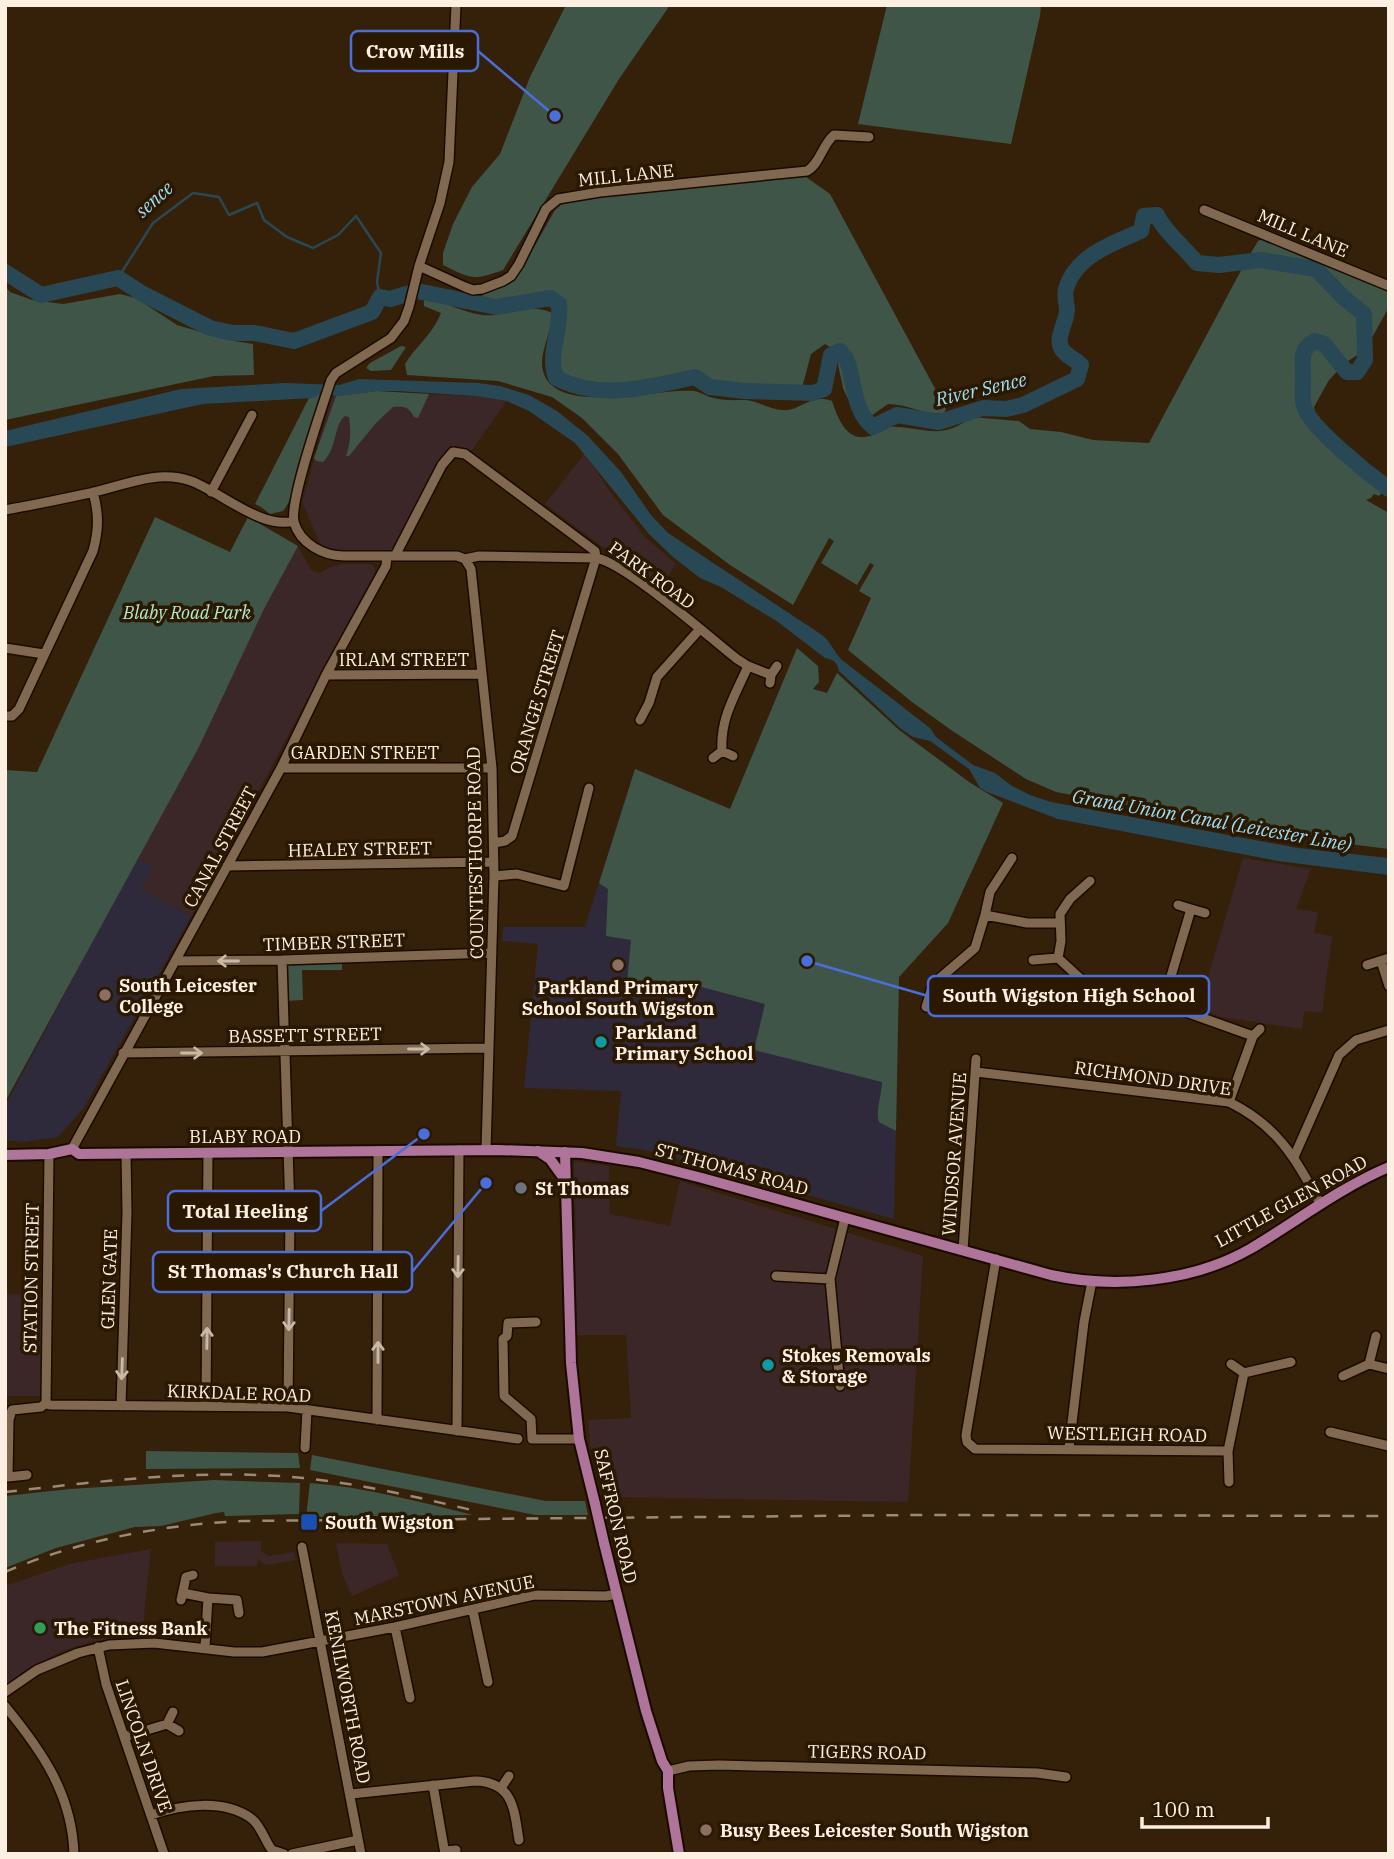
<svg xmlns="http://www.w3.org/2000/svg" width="1394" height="1859" viewBox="0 0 1394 1859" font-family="'IBM Plex Serif',serif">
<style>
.industrial{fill:#3b2727}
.education{fill:#2f2a3b}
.green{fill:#3f5548}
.water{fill:#294855}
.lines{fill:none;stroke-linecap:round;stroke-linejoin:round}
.stream{stroke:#294855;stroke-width:2.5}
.river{stroke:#294855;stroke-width:16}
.minor-casing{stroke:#1b0a00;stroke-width:12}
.major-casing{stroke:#1b0a00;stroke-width:14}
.minor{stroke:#806950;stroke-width:9}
.major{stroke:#ae7499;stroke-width:10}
.rail{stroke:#9b8a78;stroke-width:2.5;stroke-dasharray:12 12;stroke-linecap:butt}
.major-bridge-casing{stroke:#1b0a00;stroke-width:14;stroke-linecap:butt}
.major-bridge{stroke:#ae7499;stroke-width:10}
.oneway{stroke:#cbb9a7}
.education-dot{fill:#8d6e63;stroke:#2a1801;stroke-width:2.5}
.culture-dot{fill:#0f9aa8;stroke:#2a1801;stroke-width:2.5}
.worship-dot{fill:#6b7280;stroke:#2a1801;stroke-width:2.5}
.transit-dot{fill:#1a4fb4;stroke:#2a1801;stroke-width:2.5}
.leisure-dot{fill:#2e9e5b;stroke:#2a1801;stroke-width:2.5}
.labels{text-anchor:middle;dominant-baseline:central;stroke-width:7;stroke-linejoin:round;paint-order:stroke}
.street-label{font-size:18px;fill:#fdefe1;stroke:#2a1801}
.park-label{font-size:18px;font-style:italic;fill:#b3eccc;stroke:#2a1801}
.poi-label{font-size:18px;font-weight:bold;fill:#fdefe1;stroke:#2a1801;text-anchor:start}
.water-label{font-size:19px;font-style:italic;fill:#9fddf7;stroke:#2a1801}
.leader{fill:none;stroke:#4a6eda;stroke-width:2.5}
.callout-dot{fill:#4a6eda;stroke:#2a1801;stroke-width:2.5}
.callout{fill:#2a1801;stroke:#4a6eda;stroke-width:2.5}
.callout-label{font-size:19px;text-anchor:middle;font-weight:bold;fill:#fdefe1}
</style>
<rect width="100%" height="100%" fill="#352109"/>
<path class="industrial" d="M420 394 476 396 507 401 472 450 451 458 395 556 324 553 302 502 332 397 335 395Z
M585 453 610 492 647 539 676 564 659 589 545 504Z
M298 546 311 570 320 573 328 568 342 564H371L375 568V573L191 917 141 889 137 859 199 747 264 609Z
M1243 858 1311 869 1296 909 1318 912 1314 933 1332 936 1322 1013 1304 1011 1302 1029 1221 1017 1199 1008Z
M574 1161 609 1166 610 1214 670 1226 680 1181 923 1256 908 1502 607 1497 590 1445 588 1420 631 1418 626 1335H570L565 1263 576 1238Z
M5 1294 43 1295 41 1396H5Z
M261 1541V1551L268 1556 294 1552 296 1560 266 1565 258 1559 257 1566H215V1542Z
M336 1543 387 1544 399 1575 352 1596 342 1574Z
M151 1549 142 1635 93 1641 62 1651 27 1669 5 1685V1586L69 1564Z"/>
<path class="education" d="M837 673 899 730 969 782 1003 803 948 923 899 977 894 1219 645 1150 616 1146 621 1091 524 1088 538 944 502 941 503 927H585L635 769 730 809 783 682 827 693Z
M137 858 153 867 141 889 191 917 83 1109 58 1137 23 1142 5 1140V1106Z"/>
<path class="green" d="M566 5H670L619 79 503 270C473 281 471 279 443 265V253L453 224 472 187 500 154 530 77Z
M887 5H1041L1040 16 1011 144 858 124Z
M806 177 830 194 946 409 944 413C923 416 910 404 888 404L864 421 857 419 843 388 835 350 825 344 811 354 802 388C783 392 767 388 748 388 743 388 738 390 732 388 720 385 709 377 697 375 685 374 671 380 660 382 635 386 573 399 558 372 548 356 573 328 559 300 535 289 503 311 482 296L484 292 507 285 517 277 555 210 564 202 577 198Z
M1262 239 1389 291V307L1365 350 1345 363 1329 380 1314 407 1316 417 1339 454 1376 478 1386 488 1379 496 1374 494 1371 498 1366 500 1389 513V849L1309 839 1056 792 1026 779 951 730 912 702 848 650 871 598 859 591 874 565 870 563 857 585 821 563 834 541 829 538 793 605 730 565 663 515 618 454 582 418 552 397 498 381 407 375 405 364C417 345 432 335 441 313L424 306V299L430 297C446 304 464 312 482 315 505 318 529 301 552 313 553 332 538 353 543 371 555 418 661 387 694 391 701 392 707 397 714 398 725 401 735 400 746 400 758 401 769 409 782 410 800 412 810 393 832 401 842 433 856 449 887 427 922 425 939 443 971 417L1019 421 1030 429 1061 432 1093 440 1149 443 1245 263 1258 241Z
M5 286 10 292 32 300 63 304 120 294 136 298 177 325 228 340 253 344 254 375 214 376 5 420Z
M401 346 406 347 391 370 371 371 366 368 370 363Z
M377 391 429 394 418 418 414 417C409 407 404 406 393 407L376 423 349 456H346C351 442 351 431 349 417L345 416C334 424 337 449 323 462L316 461 314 458 336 396Z
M320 394C314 421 299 493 283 511L270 514 261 507 255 504 309 398Z
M155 517 230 552 248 517 298 546 264 609 199 747 5 1102V770L37 772Z
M797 648 818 666 819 682 813 689 827 693 837 673 899 730 969 782 1003 803 948 923 899 977 896 1131 879 1122C875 1111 882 1095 882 1082L754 1050 765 1004 698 986 697 989 627 983 631 940 606 936 608 889 599 883 635 769 730 809Z
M342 959V970H302L303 1000 286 1001 285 960Z
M146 1451 298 1453 300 1468 146 1469Z
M312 1455 546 1501H585L588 1515H535L310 1470Z
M214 1480 300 1483 299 1514 225 1516 224 1512 216 1513 161 1526 135 1527 56 1548 5 1568V1496L70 1489Z
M310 1483C365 1487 420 1502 473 1515L306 1517Z"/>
<path class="water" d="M359 379 478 383 500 386 529 395 557 411 588 436 621 472 651 515 668 533 822 635C831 642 834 652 842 660L930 728 936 737 973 765 995 773 1012 786 1030 795 1051 802 1298 848 1388 858 1389 875 1278 861 1058 819 987 792 980 788 969 769 930 741 913 737 900 728 839 671C837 662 834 660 825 658L778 622 721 587 700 578 673 557 649 534 575 443 529 411 507 401 476 396 397 391H377L340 396 320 394 313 398 203 404 5 447V431L181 389 285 383 339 385Z"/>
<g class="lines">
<path class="stream" d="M118 278 153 223 193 193 219 197 229 215 257 203 264 220 287 237 313 248 338 235 356 216 381 253 377 282 380 297"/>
<path class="river" d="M5 272 41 295 118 278 143 294 210 328 233 333H255L294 341 372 312 380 297 390 299 417 291 496 307 550 298 559 304C562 332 547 352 556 378 601 401 649 387 695 377L710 387 745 391 813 393 824 389 831 355 840 351C857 366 848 407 873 427L897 415 939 422 983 408 1006 409 1023 405 1077 379 1081 365C1076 360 1069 357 1064 352 1053 341 1066 324 1067 311 1067 304 1064 296 1066 289 1075 256 1113 243 1141 231L1144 216 1157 215C1163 230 1186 249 1197 263L1219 265 1260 260 1316 269 1344 298 1364 314 1365 360 1357 372H1347L1324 344 1315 341C1301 348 1302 358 1303 373 1304 383 1301 396 1304 406 1309 427 1370 475 1389 489"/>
<defs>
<path id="minor" d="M456 5 449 162 440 203 419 266 409 307 404 321 391 338 336 373 331 380C323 405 289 501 294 522 300 544 324 556 344 556H457L465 559
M1204 210 1389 286
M419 266 465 287 473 290 482 289 503 281 511 276 519 264 546 209 558 199 600 192 807 171C820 164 822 145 834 135L869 137
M211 492 252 415
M5 510C34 505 62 499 90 493 123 486 156 469 191 481 221 492 262 530 294 521
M395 556 442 465 453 452 465 454 595 551 596 558C626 563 709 637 737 659L748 666 771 675
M465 559 471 569 492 768 494 876 486 1150
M465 559 479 556 596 558 512 836 505 841 494 843
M5 648 44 654
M326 675 482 674
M770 683 771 675 777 666
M5 716H12L19 709 93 551C99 529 99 514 93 492
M640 720 649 703 657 677 699 630
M722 751C720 718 735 696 748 666
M713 758 722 751 733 756
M281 768H492
M227 866 494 862
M494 876 517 874 564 886 589 788
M1090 881 1070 899 1060 914 1061 941 1058 958 1082 980 1127 991 1253 1036
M1178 905 1191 909
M985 915 990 892 1012 858
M282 960 290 1211 288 1407
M1033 960 1058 958
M176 961 282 960 492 953
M1381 961 1389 986
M1367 965 1389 958
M1163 1003 1191 909 1205 913
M926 1007 933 984 975 948 985 915 1027 923H1059
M123 1053 488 1048
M976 1072 1229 1102C1278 1126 1295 1158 1320 1203
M1229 1102 1253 1036 1260 1029
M72 1149 281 768 326 675 386 566 387 556
M1294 1157 1339 1055 1356 1040 1389 1030
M963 1250 976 1059
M996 1259 966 1435 967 1442 975 1449 1228 1451 1244 1373 1291 1362
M776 1276 830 1279
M536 1322 508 1323 507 1336 503 1339 504 1396 531 1419 532 1439H579
M1231 1364 1244 1373
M1369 1364 1389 1369
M1343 1376 1369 1364 1376 1336
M840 1386 830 1279 845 1218
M46 1403 49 1154
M121 1406 127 1212 126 1154
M206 1406 208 1153
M377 1420 378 1152
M457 1431 459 1150
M1330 1432 1389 1446
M305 1448 307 1410
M1069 1448 1084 1322 1092 1281
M1228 1451 1229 1482
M5 1477H8L9 1420 12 1410 41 1407 46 1403 50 1405 288 1407 518 1439
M8 1477 27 1475
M302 1547 361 1854
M183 1593 208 1598 205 1647
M208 1598 237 1600 239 1613
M181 1600 186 1577 193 1575
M473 1611 488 1682
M395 1627 410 1698
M98 1647 106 1684 164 1854
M5 1692 37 1670 78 1653 109 1645 154 1643 234 1652H262L395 1627 534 1595 606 1596 617 1594
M5 1706C42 1751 72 1794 74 1854
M167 1724 173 1712
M124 1737 167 1724 179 1731
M668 1771 689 1766 719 1765 1037 1773 1066 1777
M433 1785 445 1854
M501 1788 509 1776
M351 1794 475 1781C514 1782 514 1810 519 1840
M151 1815C181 1805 224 1798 252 1819 261 1826 265 1841 272 1850L284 1854
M445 1851 456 1850
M292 1854 358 1840"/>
<path id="major" d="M538 1151 550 1159 563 1177
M565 1152 571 1363 579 1439 595 1504
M5 1155 49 1154 72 1149 79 1154 498 1150 582 1153 639 1162 702 1178 1051 1275C1114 1289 1192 1282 1250 1249 1296 1222 1339 1188 1389 1167
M604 1543 646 1711 662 1761 668 1771V1788L679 1854"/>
</defs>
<use href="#minor" class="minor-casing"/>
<use href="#major" class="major-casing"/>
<use href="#minor" class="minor"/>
<use href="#major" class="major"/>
<path class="rail" d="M5 1492C104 1481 204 1468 303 1478 363 1484 421 1498 480 1512
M5 1572C80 1540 161 1525 242 1521L923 1515 1389 1516"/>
<defs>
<path id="major-bridge" d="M595 1504 604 1543"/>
</defs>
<use href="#major-bridge" class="major-bridge-casing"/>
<use href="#major-bridge" class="major-bridge"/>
</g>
<defs><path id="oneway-shaft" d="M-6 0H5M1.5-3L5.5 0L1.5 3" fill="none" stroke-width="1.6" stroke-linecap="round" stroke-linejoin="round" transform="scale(1.75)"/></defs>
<g class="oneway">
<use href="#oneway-shaft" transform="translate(228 961) rotate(180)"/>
<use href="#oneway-shaft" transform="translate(419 1049)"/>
<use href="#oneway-shaft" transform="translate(192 1053)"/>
<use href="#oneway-shaft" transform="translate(458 1267) rotate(91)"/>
<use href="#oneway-shaft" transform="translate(289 1320) rotate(91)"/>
<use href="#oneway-shaft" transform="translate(207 1338) rotate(-89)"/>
<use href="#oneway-shaft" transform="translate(378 1352) rotate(-90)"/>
<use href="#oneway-shaft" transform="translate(122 1369) rotate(92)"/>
</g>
<g class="education-dot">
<circle cx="618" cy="965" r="7"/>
<circle cx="105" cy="995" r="7"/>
<circle cx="706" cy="1830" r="7"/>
</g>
<g class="culture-dot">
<circle cx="601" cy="1042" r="7"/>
<circle cx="768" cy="1365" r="7"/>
</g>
<circle class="worship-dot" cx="521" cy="1188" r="7"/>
<rect class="transit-dot" x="300" y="1513" width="18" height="18" rx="3.5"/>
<circle class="leisure-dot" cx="40" cy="1628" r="7"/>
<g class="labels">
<g class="street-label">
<text transform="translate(626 175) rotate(-6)">MILL LANE</text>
<text transform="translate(1303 233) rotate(23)">MILL LANE</text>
<text transform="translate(652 575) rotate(36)">PARK ROAD</text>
<text x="404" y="659">IRLAM STREET</text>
<text transform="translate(537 702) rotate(-73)">ORANGE STREET</text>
<text x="365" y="752">GARDEN STREET</text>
<text transform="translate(220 847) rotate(-62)">CANAL STREET</text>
<text transform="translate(360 849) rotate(-1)">HEALEY STREET</text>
<text transform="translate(475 853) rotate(-91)">COUNTESTHORPE ROAD</text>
<text transform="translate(334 942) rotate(-2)">TIMBER STREET</text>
<text transform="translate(305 1035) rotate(-1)">BASSETT STREET</text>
<text transform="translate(1153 1078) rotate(8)">RICHMOND DRIVE</text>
<text x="245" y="1136">BLABY ROAD</text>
<text transform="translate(954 1154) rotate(-86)">WINDSOR AVENUE</text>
<text transform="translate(732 1169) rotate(15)">ST THOMAS ROAD</text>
<text transform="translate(1291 1201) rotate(-29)">LITTLE GLEN ROAD</text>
<text transform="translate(31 1278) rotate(-89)">STATION STREET</text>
<text transform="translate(109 1279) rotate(-88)">GLEN GATE</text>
<text transform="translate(239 1393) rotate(2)">KIRKDALE ROAD</text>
<text transform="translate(1127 1434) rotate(1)">WESTLEIGH ROAD</text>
<text transform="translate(616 1516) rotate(77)">SAFFRON ROAD</text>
<text transform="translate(444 1600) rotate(-12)">MARSTOWN AVENUE</text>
<text transform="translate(348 1697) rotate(79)">KENILWORTH ROAD</text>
<text transform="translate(144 1746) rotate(71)">LINCOLN DRIVE</text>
<text transform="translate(867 1752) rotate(1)">TIGERS ROAD</text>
</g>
<g class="park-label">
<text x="187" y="612">Blaby Road Park</text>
</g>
<g class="poi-label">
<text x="119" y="985">South Leicester<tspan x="119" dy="21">College</tspan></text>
<text x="618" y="987" text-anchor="middle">Parkland Primary<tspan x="618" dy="21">School South Wigston</tspan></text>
<text x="615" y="1032">Parkland<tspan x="615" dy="21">Primary School</tspan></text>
<text x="535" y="1188">St Thomas</text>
<text x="782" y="1355">Stokes Removals<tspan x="782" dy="21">&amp; Storage</tspan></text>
<text x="325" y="1522">South Wigston</text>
<text x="54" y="1628">The Fitness Bank</text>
<text x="720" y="1830">Busy Bees Leicester South Wigston</text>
</g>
<g class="water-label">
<text transform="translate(154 199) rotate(-42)">sence</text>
<text transform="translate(981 389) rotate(-13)">River Sence</text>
<text transform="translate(1212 820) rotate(10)">Grand Union Canal (Leicester Line)</text>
</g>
</g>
<path class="leader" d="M555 116L478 51M807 961L928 996M424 1134L321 1211M486 1183L412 1272"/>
<g class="callout-dot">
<circle cx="555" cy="116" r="7"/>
<circle cx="807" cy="961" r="7"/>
<circle cx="424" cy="1134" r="7"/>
<circle cx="486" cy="1183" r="7"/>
</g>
<g class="callout">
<rect x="351" y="31" width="127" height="40" rx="7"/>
<rect x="928" y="976" width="281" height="40" rx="7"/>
<rect x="168" y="1191" width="153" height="40" rx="7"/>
<rect x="153" y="1252" width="259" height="40" rx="7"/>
</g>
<g class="callout-label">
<text x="415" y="58">Crow Mills</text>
<text x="1069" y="1002">South Wigston High School</text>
<text x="245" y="1218">Total Heeling</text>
<text x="283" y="1278">St Thomas's Church Hall</text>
</g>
<rect width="1394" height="1859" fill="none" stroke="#fdefe1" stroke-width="14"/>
<path d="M1142 1817v10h126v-10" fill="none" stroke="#fdefe1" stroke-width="3.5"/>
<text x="1152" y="1817" font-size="21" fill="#fdefe1" stroke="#2a1801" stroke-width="5" paint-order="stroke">100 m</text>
</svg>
